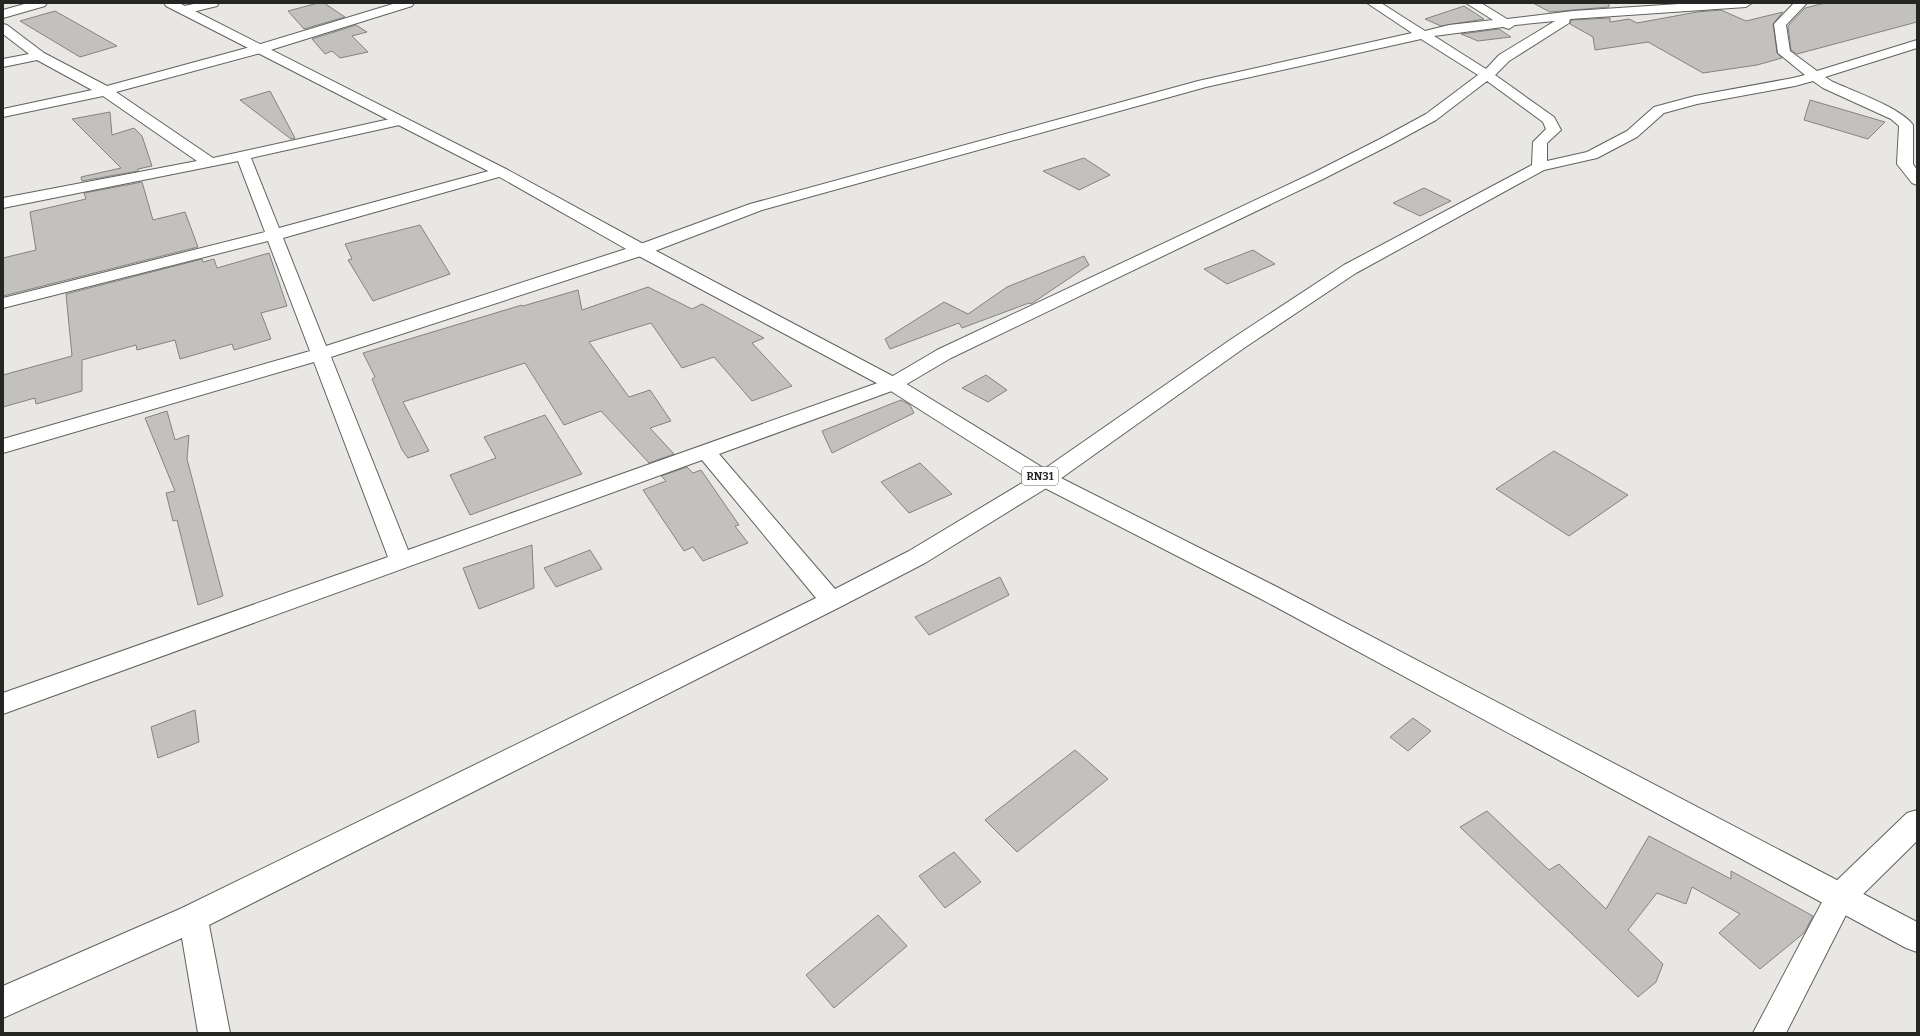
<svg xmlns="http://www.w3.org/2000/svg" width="1920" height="1036" viewBox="0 0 1920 1036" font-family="Bitter,serif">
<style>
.building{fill:#c2c1bd;stroke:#848380}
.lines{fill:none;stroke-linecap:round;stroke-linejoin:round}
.street-casing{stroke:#62615e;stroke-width:2}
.primary-casing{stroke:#62615e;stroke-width:2}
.street{fill:#fff;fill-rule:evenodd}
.primary{fill:#fff;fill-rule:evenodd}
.labels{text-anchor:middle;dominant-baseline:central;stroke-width:3;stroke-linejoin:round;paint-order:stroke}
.shield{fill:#fff;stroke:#666665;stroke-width:1}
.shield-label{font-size:11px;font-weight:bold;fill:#252523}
</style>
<rect width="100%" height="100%" fill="#e8e7e3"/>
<path class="building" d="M318 3H324L345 17 304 29 288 11Z
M1533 3H1609V7L1550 12Z
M1825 3H1917V22L1797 54 1791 50 1788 26 1805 8Z
M1464 6 1484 19 1441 26 1425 19Z
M1721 10 1746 21 1783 12 1773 24 1777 53 1782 58 1757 65 1703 73 1648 42 1595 50 1593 37 1570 24 1571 20 1610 18V22L1629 19 1637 23 1697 12Z
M55 11 117 46 80 57 20 21Z
M356 25 367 32 352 36 368 52 340 58 332 51 325 54 312 39Z
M1499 29 1511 37 1478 41 1461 34Z
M270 91 295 138 291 139 240 100Z
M1810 100 1885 122 1868 139 1804 120Z
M110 112 112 135 134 128 142 136 152 166 138 169V171L82 181 81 177 121 168 72 119Z
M1084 158 1110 175 1079 190 1043 171Z
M142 182 153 220 185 212 198 247 3 296V258L36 250 30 212 86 199 84 193Z
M1424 188 1451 201 1420 216 1393 203Z
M420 225 450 274 373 301 348 260 352 259 345 244Z
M1253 250 1275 264 1227 284 1204 269Z
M269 253 287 306 261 313 271 339 234 350 232 344 180 359 175 340 137 350 136 345 82 360V391L36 404 35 398 3 407V375L72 356 66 294 202 259 203 262 214 259 217 268Z
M1084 256 1089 265 1031 304 1029 303 962 328 959 323 890 349 885 339 944 302 968 314 1007 287Z
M648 287 692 309 702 304 764 338 752 343 792 386 752 401 714 357 682 368 651 323 589 342 629 397 650 390 671 421 650 428 674 454 649 463 601 411 564 425 525 363 403 402 429 451 408 458 402 450 372 379 375 377 363 353 522 305 523 306 578 290 582 310Z
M986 375 1007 390 988 402 962 388Z
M901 400 910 405 914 413 832 453 822 431Z
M167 411 175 440 189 435 187 459 223 596 198 605 177 520 173 521 166 493 175 491 145 418Z
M545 415 582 474 470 515 450 475 496 458 484 437Z
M1554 451 1628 495 1569 536 1496 489Z
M920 463 952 494 909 513 881 482Z
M687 467 693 473 701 470 739 525 735 526 748 543 703 561 693 547 684 551 643 490 666 481 661 476Z
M532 545 534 588 479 609 463 568Z
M590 550 602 569 556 587 544 568Z
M1000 577 1009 595 929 635 915 617Z
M195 710 199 742 158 758 151 727Z
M1413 718 1431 731 1408 751 1390 737Z
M1075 750 1108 779 1017 852 985 820Z
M1487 811 1549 870 1559 864 1606 909 1649 836 1731 879V871L1813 916 1804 933 1760 969 1719 933 1740 914 1692 887 1686 904 1657 893 1628 930 1663 964 1656 982 1638 997 1460 827Z
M954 852 981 882 945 908 919 876Z
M878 915 907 946 834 1008 806 975Z"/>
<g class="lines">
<defs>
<path id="street" d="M28 3H47L45 6 3 18V10Z
M198 3H219L217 6 184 14 178 10 180 7Z
M396 3H414L412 6 264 52 116 92 213 158 399 117 404 118 406 121 404 124 251 158 279 228 496 169H506L509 172 506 175 283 238 326 346 635 246 750 204 1198 81 1412 33 1367 3H1381L1425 31 1449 25 1493 20 1466 3H1481L1507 19 1573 11 1694 3H1752L1746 7 1570 19 1569 23 1509 61 1495 75 1554 117 1561 130 1547 143V161L1587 152 1627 131 1654 107 1695 96 1793 78 1805 75 1778 53 1774 24 1794 3H1807L1786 25 1790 51 1817 71 1917 40V48L1825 77 1833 82C1853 91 1901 108 1913 125V164L1917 170V185L1912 183 1897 164 1899 126 1891 119 1823 88 1813 81 1795 86 1697 104 1664 113 1637 137 1597 158 1544 170 1356 273 1244 348 1053 484 925 563 840 607 209 925 230 1033H198L182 938 3 1018V986L182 908 816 598 702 460 3 714V693L388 557 314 362 3 453V439L310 351 268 241 3 308V298L265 232 238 161 3 208V198L197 161 103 96 3 117V109L92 90 37 60 3 67V59L29 54 3 34V24L7 25 44 53 107 86 254 46ZM1555 21 1499 55 1486 69 1434 36 1503 27 1509 29 1515 25ZM1421 39 1478 75 1426 114 1380 139 1313 173 937 350 886 380 408 550 331 357 647 254 762 210 1206 87ZM1487 81 1543 122 1546 129 1533 142 1532 165 1344 265 1230 340 1037 474 909 551 835 589 719 454 900 388 951 358 1323 179 1390 145 1436 120Z
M1917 810V841L1850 907 1786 1033H1753L1830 887 1907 813Z"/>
<path id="primary" d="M164 3H179L506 169 647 246 900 380 1053 474 1277 587 1917 922V952L1906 948 1261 599 1037 484 886 388 635 254 496 175 166 6Z"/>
</defs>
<use href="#street" class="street-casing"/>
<use href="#primary" class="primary-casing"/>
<use href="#street" class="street"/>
<use href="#primary" class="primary"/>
</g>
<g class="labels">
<rect class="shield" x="1022" y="467" width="36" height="18" rx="3"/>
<g class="shield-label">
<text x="1040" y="476">RN31</text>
</g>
</g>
<rect width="1920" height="1036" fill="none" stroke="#252523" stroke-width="8"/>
</svg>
